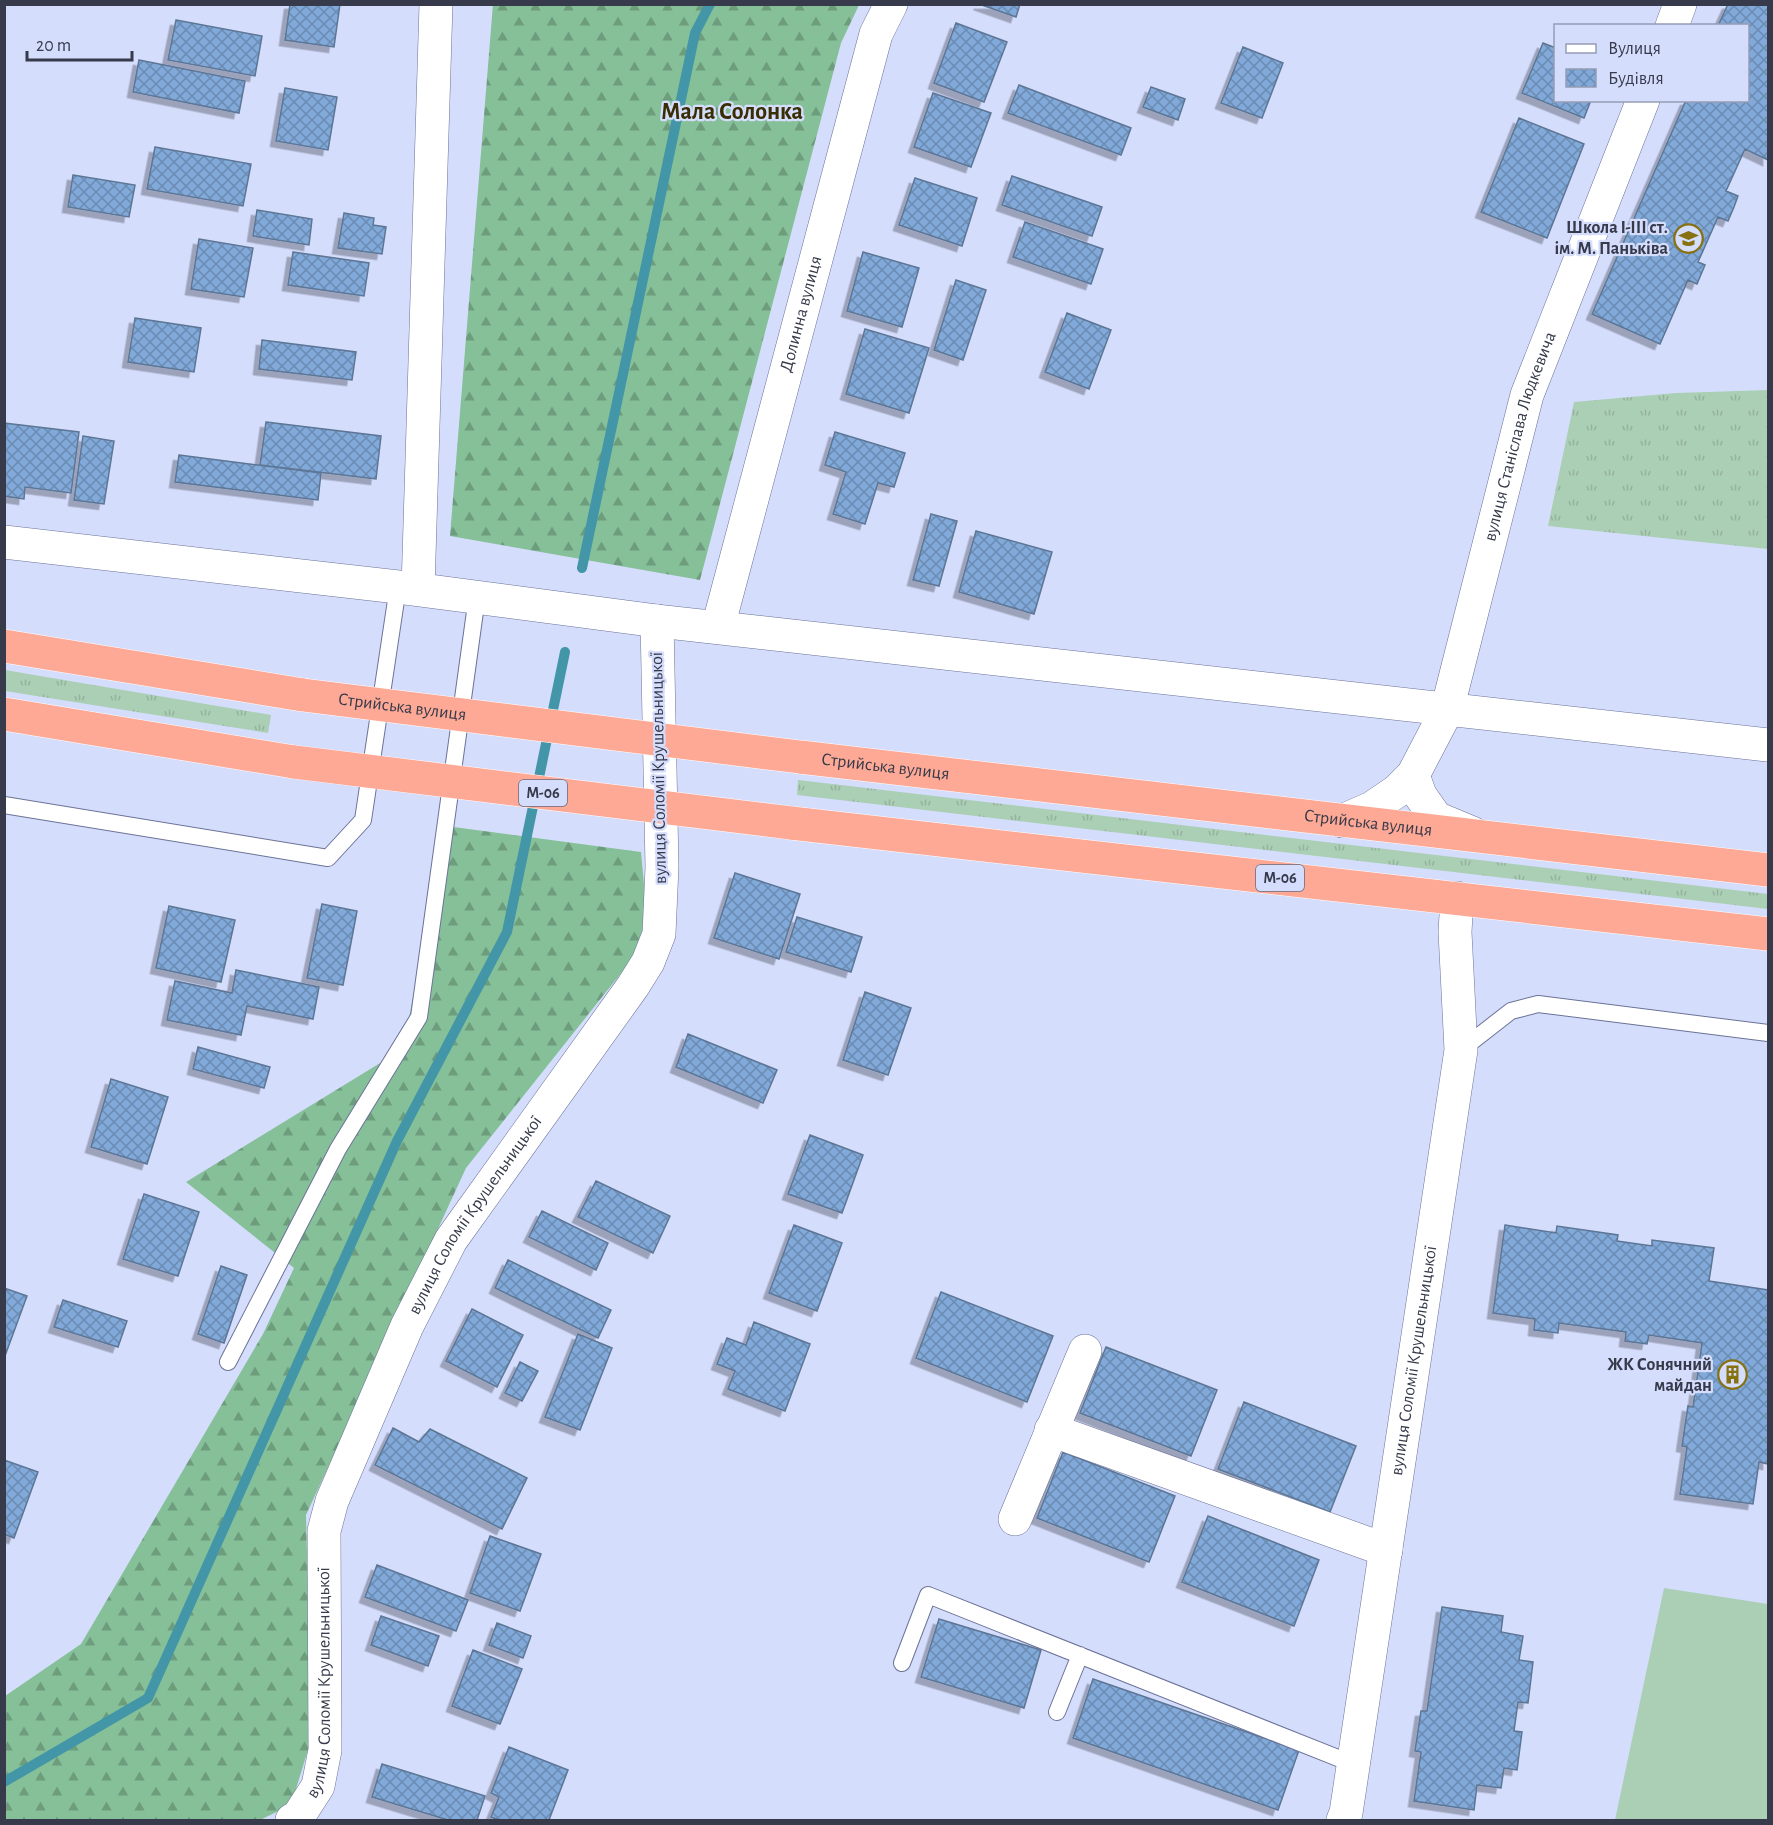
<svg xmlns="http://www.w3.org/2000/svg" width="1773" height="1825" viewBox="0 0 1773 1825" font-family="'Alegreya Sans',sans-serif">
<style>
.grass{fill:url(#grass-tufts)}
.forest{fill:url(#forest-firs)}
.garden{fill:#abcfb5}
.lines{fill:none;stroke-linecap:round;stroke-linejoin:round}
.stream{stroke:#4396a7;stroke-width:10}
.building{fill:url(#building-cross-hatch);stroke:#5d7695;stroke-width:1.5;filter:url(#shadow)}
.lane-casing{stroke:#6b7397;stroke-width:18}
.street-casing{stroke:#6b7397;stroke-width:34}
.highway-casing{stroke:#fff;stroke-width:34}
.lane{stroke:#fff;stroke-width:16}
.street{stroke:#fff;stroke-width:33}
.highway{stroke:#fda995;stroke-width:33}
.highway-bridge-casing{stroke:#fff;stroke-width:34;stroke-linecap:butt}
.highway-bridge{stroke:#fda995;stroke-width:33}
.labels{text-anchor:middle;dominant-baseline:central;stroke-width:4.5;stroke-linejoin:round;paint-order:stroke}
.shield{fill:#d5ddfd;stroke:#666b80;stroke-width:1.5}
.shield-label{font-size:16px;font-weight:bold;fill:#363a4a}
.poi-label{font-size:18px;font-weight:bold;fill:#363a4a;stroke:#d5ddfd;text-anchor:end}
.street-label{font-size:18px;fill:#363a4a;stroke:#d5ddfd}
.district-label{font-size:24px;font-weight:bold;fill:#392e03;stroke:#d5ddfd}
</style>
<defs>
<pattern id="grass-tufts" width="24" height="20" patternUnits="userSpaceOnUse" patternTransform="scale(1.5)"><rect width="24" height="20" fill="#abcfb5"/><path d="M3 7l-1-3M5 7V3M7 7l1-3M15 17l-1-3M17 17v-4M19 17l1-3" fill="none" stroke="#94b29d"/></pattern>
<pattern id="forest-firs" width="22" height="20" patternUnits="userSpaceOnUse" patternTransform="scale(1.5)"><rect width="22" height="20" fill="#86c098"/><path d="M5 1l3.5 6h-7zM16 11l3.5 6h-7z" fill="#6e9d7e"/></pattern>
<pattern id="building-cross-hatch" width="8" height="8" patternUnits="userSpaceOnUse" patternTransform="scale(1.5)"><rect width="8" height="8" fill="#81a9d9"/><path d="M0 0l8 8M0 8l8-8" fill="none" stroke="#6a8bb2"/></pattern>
<filter id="shadow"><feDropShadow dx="-5.5" dy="5.5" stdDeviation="0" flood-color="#0004"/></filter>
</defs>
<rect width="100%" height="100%" fill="#d5ddfd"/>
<path class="grass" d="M1768 390V549L1548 526 1574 402 1676 393Z
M5 670 271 715 268 733 5 691Z
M798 780 1768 894V909L797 795Z"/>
<path class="forest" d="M493 4 859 5 841 43 700 580 450 536Z
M446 826 641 852 649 938 466 1168 306 1515 312 1737 291 1805 260 1820H5V1696L81 1644 263 1334 294 1268 186 1182 403 1049Z"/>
<path class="garden" d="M1664 1588 1768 1604V1820H1615Z"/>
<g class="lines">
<path class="stream" d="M582 568 695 33 710 4
M4 1782 148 1698 397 1141 507 932 565 652"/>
</g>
<path class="building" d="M290 4H340L334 47 285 40Z
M979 4H1020L1016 17Z
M1728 4H1768V160L1745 149 1726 191 1738 196 1734 207 1728 221 1718 217 1698 262 1705 265 1697 284 1688 280 1660 344 1592 314 1686 100H1748V26H1718Z
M176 20 262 36 255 76 168 60Z
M956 23 1007 42 984 102 934 83Z
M1543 43 1556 48V100H1591L1584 118 1522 93Z
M1243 47 1283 63 1262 118 1221 103Z
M139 60 245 81 239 113 133 92Z
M1019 85 1131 128 1121 155 1008 113Z
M1151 87 1185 99 1178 120 1143 107Z
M285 88 337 97 328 150 276 141Z
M933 93 991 113 971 167 914 147Z
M1519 118 1584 144 1547 238 1481 212Z
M155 147 251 164 243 206 147 189Z
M73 175 135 185 129 217 68 207Z
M1012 176 1102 207 1092 236 1002 205Z
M915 178 977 198 962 246 899 225Z
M257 210 312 219 309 245 253 236Z
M344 213 374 218 373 225 386 227 382 254 338 248Z
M1025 222 1103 249 1091 284 1013 257Z
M199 239 253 248 244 297 191 289Z
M293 252 369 263 364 296 288 285Z
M863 252 919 268 902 327 847 311Z
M956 280 986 290 963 360 934 350Z
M1067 313 1111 330 1089 389 1045 372Z
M135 318 201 328 194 372 128 362Z
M865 329 929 348 909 413 846 394Z
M262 340 356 352 352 380 259 369Z
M266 422 381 436 376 479 260 465Z
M4 423 79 432 71 493 25 487 24 499 4 496Z
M835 432 905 453 894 487 878 483 865 524 833 514 846 472 825 465Z
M83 436 114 441 104 504 74 500Z
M179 455 321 473 318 500 175 482Z
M931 514 957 521 939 586 913 580Z
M976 531 1052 552 1034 614 959 592Z
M735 873 800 894 779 959 714 938Z
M322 904 357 911 343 985 307 978Z
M169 906 235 920 221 982 156 968Z
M797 917 862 937 851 972 786 952Z
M236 970 319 987 313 1019 247 1006 241 1035 167 1020 175 981 232 993Z
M865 992 911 1008 888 1075 843 1060Z
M688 1034 777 1070 763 1103 676 1067Z
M198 1047 270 1067 264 1088 193 1069Z
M111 1079 168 1097 147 1164 91 1147Z
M810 1135 863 1155 842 1213 788 1194Z
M596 1181 670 1216 653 1253 578 1217Z
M144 1194 199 1212 178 1276 123 1259Z
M542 1211 608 1243 596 1270 529 1237Z
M794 1225 842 1243 817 1311 769 1293Z
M1505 1225 1556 1233 1557 1226 1618 1235 1617 1241 1652 1246V1240L1714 1248 1709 1281 1768 1290V1464L1759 1462 1753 1504 1680 1494 1687 1447 1682 1446 1688 1406 1693 1407 1702 1343 1649 1335 1647 1344 1625 1341 1626 1332 1559 1323 1558 1333 1534 1330 1535 1319 1493 1313Z
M508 1260 611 1310 598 1338 495 1288Z
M221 1266 247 1275 224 1343 198 1334Z
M4 1288 27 1296 5 1356 4 1355Z
M941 1292 1053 1336 1027 1402 916 1358Z
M63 1300 127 1321 118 1347 54 1327Z
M472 1309 523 1335 497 1387 446 1361Z
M754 1322 810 1344 785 1411 728 1389 735 1371 717 1364 727 1338 746 1345Z
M578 1334 612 1348 580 1430 545 1417Z
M1106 1347 1217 1390 1191 1456 1080 1413Z
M520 1362 538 1371 522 1401 505 1393Z
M1244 1402 1356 1446 1330 1512 1218 1469Z
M393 1428 419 1442 430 1429 527 1478 502 1529 375 1465Z
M1063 1452 1175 1496 1149 1562 1037 1518Z
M4 1460 38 1472 14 1538 4 1534Z
M1208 1516 1319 1560 1294 1626 1182 1582Z
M490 1536 541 1554 520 1611 470 1593Z
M377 1565 468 1600 456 1631 365 1597Z
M1442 1607 1503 1616 1501 1632 1523 1636 1519 1660 1533 1662 1528 1703 1518 1702 1514 1731 1522 1732 1517 1770 1504 1768 1501 1788 1477 1785 1474 1810 1414 1801 1421 1752 1415 1751 1421 1711H1427Z
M381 1616 439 1636 428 1666 371 1645Z
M939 1619 1041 1650 1024 1708 921 1677Z
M497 1623 531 1636 523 1658 489 1645Z
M473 1650 522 1669 500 1724 452 1706Z
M1093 1679 1299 1750 1278 1810 1073 1738Z
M509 1747 568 1770 549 1820H499L491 1817 499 1797 491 1793Z
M382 1764 485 1796 477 1820H448L372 1797Z"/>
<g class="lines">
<defs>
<path id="lane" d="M4 805 328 858 363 820 398 587
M1461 1050 1511 1011 1538 1004 1768 1033
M228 1362 338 1149 419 1017 477 597
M902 1663 928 1595 1353 1764
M1057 1712 1080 1655"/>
<g id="street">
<path d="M1672 26 1680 4"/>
<path d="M4 542 398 587 657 621 1768 745"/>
<path d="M418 589 436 4"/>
<path id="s1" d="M718 627 876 34 891 4"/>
<path d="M1413 775 1420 795 1436 818 1472 833"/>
<path id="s2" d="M1342 821 1372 808 1397 791 1413 775 1447 710 1527 395 1643 100"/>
<path d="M1051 1430 1386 1550"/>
<path d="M1015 1519 1085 1351"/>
<path id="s3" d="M292 1820 298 1817 318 1786 325 1750 324 1531 332 1501 407 1326 451 1240 633 986 648 962 659 934 662 867 657 621"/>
<path id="s4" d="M1343 1820 1346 1813 1461 1050 1455 932 1457 898"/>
</g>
<g id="highway">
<path d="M4 646 303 695"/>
<path d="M4 714 294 762"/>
<path id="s5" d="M800 757 1768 870"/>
<path d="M791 823 1768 934"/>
</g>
</defs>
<use href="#lane" class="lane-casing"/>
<use href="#street" class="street-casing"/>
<use href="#highway" class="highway-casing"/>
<use href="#lane" class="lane"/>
<use href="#street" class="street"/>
<use href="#highway" class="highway"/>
<defs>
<g id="highway-bridge">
<path id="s6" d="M303 695 800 757"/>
<path d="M294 762 791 823"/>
</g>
</defs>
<use href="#highway-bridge" class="highway-bridge-casing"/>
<use href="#highway-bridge" class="highway-bridge"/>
</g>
<defs>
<symbol id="school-ring" viewBox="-11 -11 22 22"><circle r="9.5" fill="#d5ddfd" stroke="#877111" stroke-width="1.5"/><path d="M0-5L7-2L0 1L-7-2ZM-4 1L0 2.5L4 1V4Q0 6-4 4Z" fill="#877111"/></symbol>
<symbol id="building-ring" viewBox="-11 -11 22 22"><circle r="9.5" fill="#d5ddfd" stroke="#877111" stroke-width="1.5"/><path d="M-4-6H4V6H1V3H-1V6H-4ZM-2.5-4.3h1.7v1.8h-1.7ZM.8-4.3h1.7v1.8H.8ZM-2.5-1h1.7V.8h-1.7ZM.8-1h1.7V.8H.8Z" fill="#877111"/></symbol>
</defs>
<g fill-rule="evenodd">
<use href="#school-ring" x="1672" y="222" width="33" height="33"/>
<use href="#building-ring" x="1716" y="1358" width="33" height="33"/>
</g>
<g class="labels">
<g class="shield">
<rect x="519" y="780" width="48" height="26" rx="4.5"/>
<rect x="1256" y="865" width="48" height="26" rx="4.5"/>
</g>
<g class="shield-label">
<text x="543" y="793">М-06</text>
<text x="1280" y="878">М-06</text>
</g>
<g class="poi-label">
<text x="1668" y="228">Школа І-ІІІ ст.<tspan x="1668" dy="21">ім. М. Паньківа</tspan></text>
<text x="1712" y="1365">ЖК Сонячний<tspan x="1712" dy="21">майдан</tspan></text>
</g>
<g class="street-label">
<text stroke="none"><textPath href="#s1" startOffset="324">Долинна вулиця</textPath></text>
<text stroke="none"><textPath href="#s2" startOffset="442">вулиця Станіслава Людкевича</textPath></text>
<text stroke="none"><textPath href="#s6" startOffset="100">Стрийська вулиця</textPath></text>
<text stroke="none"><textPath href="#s5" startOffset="86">Стрийська вулиця</textPath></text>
<text transform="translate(659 768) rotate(-91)">вулиця Соломії Крушельницької</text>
<text stroke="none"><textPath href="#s5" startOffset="572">Стрийська вулиця</textPath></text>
<text stroke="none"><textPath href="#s3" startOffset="651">вулиця Соломії Крушельницької</textPath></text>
<text stroke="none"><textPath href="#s4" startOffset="465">вулиця Соломії Крушельницької</textPath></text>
<text stroke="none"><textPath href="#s3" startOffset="147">вулиця Соломії Крушельницької</textPath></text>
</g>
<g class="district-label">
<text x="732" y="112">Мала Солонка</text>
</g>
</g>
<rect width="1773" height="1825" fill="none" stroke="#363a4a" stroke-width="12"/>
<rect x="1554" y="24" width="195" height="78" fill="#d5ddfd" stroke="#959cb5" stroke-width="1.5"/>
<rect x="1566" y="44" width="30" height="9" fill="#ffffff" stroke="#959cb5" stroke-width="1.5"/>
<text x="1608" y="54" font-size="18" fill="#363a4a">Вулиця</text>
<rect x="1566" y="69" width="30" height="18" fill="url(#building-cross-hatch)" stroke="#959cb5" stroke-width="1.5"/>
<text x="1608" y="84" font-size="18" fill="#363a4a">Будівля</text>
<path d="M27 51v9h105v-9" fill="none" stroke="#363a4a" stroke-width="3"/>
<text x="36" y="51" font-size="18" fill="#363a4a" stroke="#d5ddfd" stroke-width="4.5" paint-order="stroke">20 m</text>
</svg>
